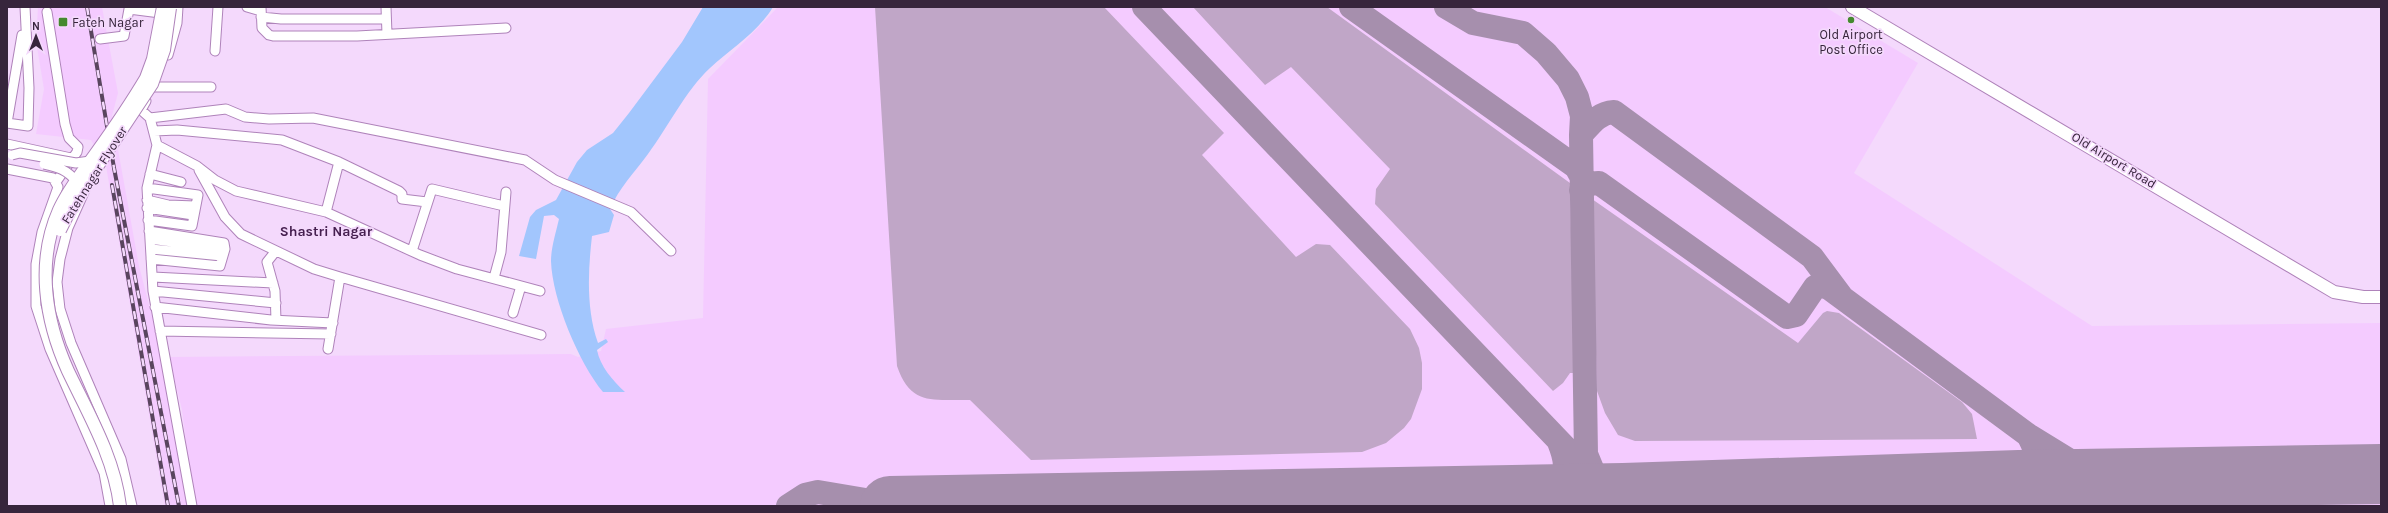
<svg xmlns="http://www.w3.org/2000/svg" width="2388" height="513" viewBox="0 0 2388 513" font-family="Karla,sans-serif">
<style>
.built{fill:#f4cbff}
.green{fill:#c0a6c7}
.water{fill:#a2c6fd}
.lines{fill:none;stroke-linecap:round;stroke-linejoin:round}
.taxiway{stroke:#a68fad;stroke-width:24}
.runway{stroke:#a68fad;stroke-width:60}
.minor-casing{stroke:#af83ba;stroke-width:11}
.major-casing{stroke:#af83ba;stroke-width:14}
.minor{stroke:#fff;stroke-width:9}
.major{stroke:#fff;stroke-width:12}
.rail-casing{stroke:#59455e;stroke-width:4}
.rail{stroke:#f4d9fc;stroke-width:2.5;stroke-dasharray:8;stroke-linecap:butt}
.minor-bridge-casing{stroke:#af83ba;stroke-width:11;stroke-linecap:butt}
.major-bridge-casing{stroke:#af83ba;stroke-width:14;stroke-linecap:butt}
.minor-bridge{stroke:#fff;stroke-width:9}
.major-bridge{stroke:#fff;stroke-width:12}
.poi-dot{fill:#44892e;stroke:#f4d9fc;stroke-width:1.5}
.labels{text-anchor:middle;dominant-baseline:central;stroke-width:3.5;stroke-linejoin:round;paint-order:stroke}
.poi-label{font-size:13px;fill:#37253c;stroke:#f4d9fc;text-anchor:start}
.street-label{font-size:13px;fill:#37253c;stroke:#f4d9fc}
.neighbourhood-label{font-size:14px;font-weight:bold;fill:#451f4f;stroke:#f4d9fc}
</style>
<rect width="100%" height="100%" fill="#f4d9fc"/>
<path class="built" d="M38 7H102L118 93 112 116 139 266 160 347 188 506H165L106 166 91 140 36 134 44 89 36 41Z
M778 7H1825L1918 63 1854 173 2092 326 2381 323V506H194L182 410 169 357 571 354 578 357 601 351 606 329 703 318 708 79Z"/>
<path class="green" d="M875 7H1104L1224 133 1202 155 1296 257 1316 244 1330 245 1410 329 1419 348 1422 363V389L1411 419 1404 428 1386 443 1362 452 1031 460 970 400C934 399 911 407 897 366Z
M1193 7H1327L1570 183 1574 373H1570L1563 383 1553 391 1375 204 1376 189 1390 169 1291 67 1265 85Z
M1592 199 1798 343 1823 313 1827 311 1839 313 1962 402 1972 414 1977 439 1635 441 1618 435 1605 413 1597 391Z"/>
<path class="water" d="M703 7H773C758 32 731 49 710 68 686 90 668 127 648 154 634 173 619 188 610 209L614 215 609 232 592 236C588 271 586 309 598 343L606 339 608 342 597 350C600 366 613 381 625 392H603C579 363 552 299 551 261 551 248 556 232 559 219L554 215 544 216 536 259 519 256 530 217 536 210 556 200 577 162 587 150 613 133 629 113 682 42Z"/>
<g class="lines">
<path class="taxiway" d="M1144 7 1583 466 1603 485 1623 493
M1351 7 1576 167 1581 176
M1446 7 1473 23 1523 33 1546 53 1568 79 1577 97 1582 116 1581 135C1591 124 1598 113 1614 112L1812 257 1841 296
M1581 135 1586 454 1595 476
M1581 190 1585 184 1599 183 1787 317 1796 315 1815 287 1823 286 1829 288 2028 435 2085 470 2101 476 2121 479
M2019 480 2032 474C2038 458 2036 449 2028 435
M1537 494C1565 480 1571 472 1559 442
M788 506 805 495 818 492 901 506
M1701 506 1712 495 1729 490"/>
<path class="runway" d="M890 506 1623 493 2019 480 2381 474"/>
<defs>
<path id="minor" d="M247 7 261 11
M261 7 262 28 269 35 273 36H357L506 28
M386 7 387 34
M47 12 65 124 69 138 78 147 77 152 56 182
M261 17 281 19H386
M100 39 124 36 129 9 168 14
M215 51 218 7
M168 55 177 23 178 7
M155 87H211
M146 101 141 110 150 118 157 145 147 188 153 291 192 506
M150 118 226 109 245 117 269 119 313 118 525 160 555 180 631 212 671 251
M7 123 28 126 29 88 25 7
M7 123 22 35
M154 131 177 130 282 140 339 162 399 191 402 194V199L427 202
M7 144 71 158
M157 145 197 166 215 180 236 191 326 212 420 255 457 269 540 291
M7 169 53 178 58 187 42 232 36 264V306L50 349 104 473 110 506
M199 170 225 217 241 234 314 269 340 277 328 349
M150 174 181 182
M147 188 198 195 192 226 148 220
M85 190 68 228 60 259 57 282 60 309 71 343 121 459 132 506
M147 200 168 205 195 206
M147 208 193 215
M326 212 339 162
M149 231 224 243 225 249 220 266 151 259
M150 239 225 249
M151 249 222 256
M412 251 432 189 504 206
M275 252 267 262 275 291 276 320
M153 277 273 283
M340 277 541 335
M494 278 501 252 506 192
M153 291 276 303
M155 307 271 320 333 323
M513 313 521 286
M160 331 331 334"/>
<path id="major" d="M1852 7 2334 292 2363 297H2381
M111 449 119 469 127 506"/>
</defs>
<use href="#minor" class="minor-casing"/>
<use href="#major" class="major-casing"/>
<use href="#minor" class="minor"/>
<use href="#major" class="major"/>
<defs>
<path id="rail" d="M87 7 114 168 179 506
M112 185 168 506"/>
</defs>
<use href="#rail" class="rail-casing"/>
<use href="#rail" class="rail"/>
<defs>
<path id="minor-bridge" d="M12 155 20 153 76 163 90 161
M44 164C58 167 67 170 76 181"/>
<path id="major-bridge" d="M60 230 75 200 152 84 164 50 170 8
M120 506C114 457 89 415 68 371 45 320 36 262 59 210 68 190 81 174 94 156 112 131 130 105 146 78L153 59 163 7"/>
</defs>
<use href="#minor-bridge" class="minor-bridge-casing"/>
<use href="#major-bridge" class="major-bridge-casing"/>
<use href="#minor-bridge" class="minor-bridge"/>
<use href="#major-bridge" class="major-bridge"/>
</g>
<g class="poi-dot">
<circle cx="1851" cy="20" r="4"/>
<rect x="58" y="17" width="10" height="10" rx="2"/>
</g>
<g class="labels">
<g class="poi-label">
<text x="72" y="22">Fateh Nagar</text>
<text x="1851" y="34" text-anchor="middle">Old Airport<tspan x="1851" dy="15">Post Office</tspan></text>
</g>
<g class="street-label">
<text transform="translate(2114 160) rotate(31)">Old Airport Road</text>
<text transform="translate(94 175) rotate(-58)">Fatehnagar Flyover</text>
</g>
<g class="neighbourhood-label">
<text x="326" y="231">Shastri Nagar</text>
</g>
</g>
<rect width="2388" height="513" fill="none" stroke="#37253c" stroke-width="16"/>
<g transform="translate(36 36)" stroke="#f4d9fc" stroke-width="3" paint-order="stroke">
<path d="M0-3L7 15L0 10L-7 15Z" fill="#37253c"/>
<text y="-6" font-size="11" font-weight="bold" text-anchor="middle" fill="#37253c">N</text>
</g>
</svg>
